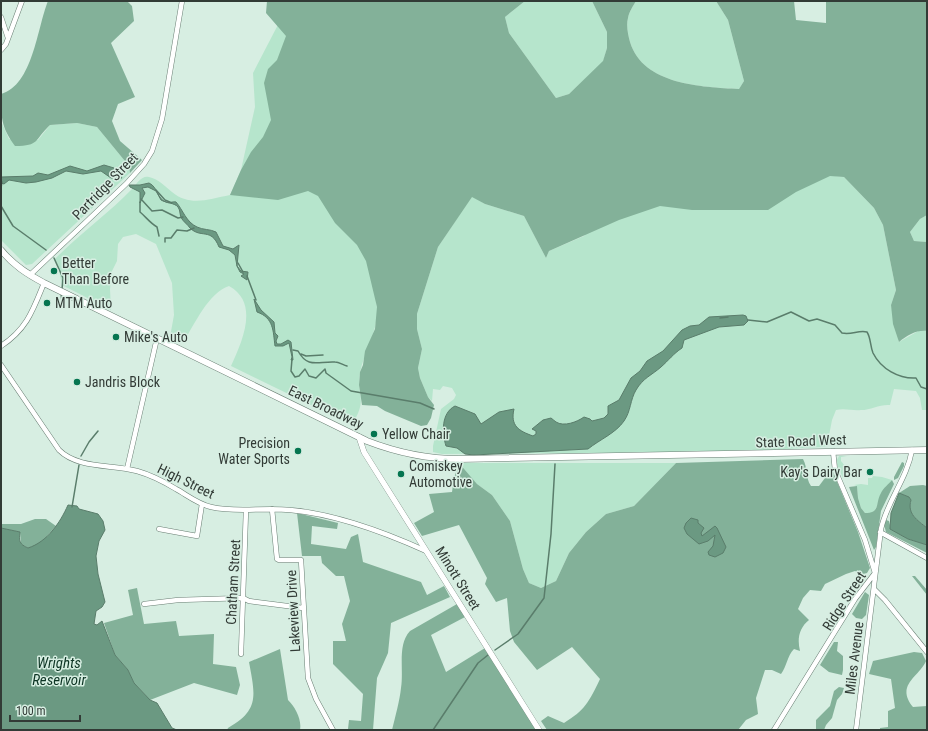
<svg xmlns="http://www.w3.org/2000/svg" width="928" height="731" viewBox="0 0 928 731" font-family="'Roboto Condensed',sans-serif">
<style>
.green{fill:#b6e5cc}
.forest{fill:#83b199}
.water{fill:#6b9982;stroke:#5a7d6b}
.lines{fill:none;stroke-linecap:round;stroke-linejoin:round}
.stream{stroke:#5a7d6b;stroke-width:1.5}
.minor-casing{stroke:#697e73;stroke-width:5.5}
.tertiary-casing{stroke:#697e73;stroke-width:6}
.secondary-casing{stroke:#697e73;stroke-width:7}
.minor{stroke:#fff;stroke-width:4.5}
.tertiary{stroke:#fff;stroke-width:5.5}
.secondary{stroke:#fff;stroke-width:6}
.poi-dot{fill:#057550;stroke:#d7eee2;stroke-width:1.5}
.labels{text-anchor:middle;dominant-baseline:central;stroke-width:3;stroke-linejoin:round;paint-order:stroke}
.street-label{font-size:14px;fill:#323b36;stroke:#d7eee2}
.poi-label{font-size:14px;fill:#323b36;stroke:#d7eee2;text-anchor:start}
.water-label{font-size:15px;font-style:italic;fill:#0d3524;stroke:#d7eee2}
</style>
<rect width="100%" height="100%" fill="#d7eee2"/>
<path class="green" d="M525 1H592L607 32V48L603 62 569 94 556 98 509 33 505 17Z
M636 1H716L728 20 744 81 739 89C702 87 643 85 630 42 628 35 626 25 628 18 629 12 633 6 636 1Z
M283 15C309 88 337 160 358 233 364 254 376 286 377 307 379 330 364 351 360 373 356 396 368 398 353 423L350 424 231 366C242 342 260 303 229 286 209 292 194 325 183 343L170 337 174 315 172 283 156 244 136 234 123 237 118 244 117 261 112 271 110 289 111 310 62 285 59 270 54 260C79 234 108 214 133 188 137 183 142 175 149 177 158 179 165 186 172 192 190 207 209 199 230 195L241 170 255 107 253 73Z
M1 121 9 139 38 140 50 125 77 123 97 127 129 166 130 173 32 264 26 265 1 240Z
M651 156 844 177 874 208 883 225 896 290 891 305 899 342 920 330 927 331V410H922L920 398 916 391 894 389 890 405C880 404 871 410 861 410 853 411 845 408 836 410L832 420 827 446 822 447 726 452 442 454 433 452V446L441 409 454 399 456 395 452 388 443 386 440 390 433 389 432 401 428 397 420 378 418 368 422 349 417 329V314L438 247 472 196 485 204 524 216 546 258 549 251 584 236Z
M927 215V242L914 241 910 232 920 219Z
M839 456H847L841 457V461L845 466 846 477 845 478H843L836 462Z
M459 463H676L634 506 606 514 586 532 569 553 556 581 541 588 529 583 523 569 510 521 492 495 477 484Z
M873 476 882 477 892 480C887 486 876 512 872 513 870 514 868 513 865 513L861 508 858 498 857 486 854 485 861 484 868 485V478H872Z"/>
<path class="forest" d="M48 1H127L132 6 134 21 111 43 135 97 118 104 112 121 120 141 142 160 130 173 129 166 97 127 77 123 50 125C34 140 40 146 15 146 1 127 1 117 1 94 33 85 37 28 48 1Z
M267 1H525L505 17 509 33 556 98 569 94 603 61 607 48V32L592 1H636C633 6 629 12 628 18 626 25 628 35 630 42 643 85 702 87 739 89L744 81 728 20 716 1H794L796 20 826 23V1H927V215L920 219 910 232 914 241 927 242V331C916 330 908 335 899 342L893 324 891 305 896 290 883 225 874 208 844 177 830 176 796 192 768 210H692L660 206 619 220 549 251 546 258 524 216 485 204 472 197 438 247 417 314V329L422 349 418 368 420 378 428 397 434 405 431 418 427 425 421 426 385 411 377 406 362 405 359 385 360 372 363 365 365 351 375 329 377 307 366 261 357 245 335 223 318 196 308 191 278 200 230 195 241 170 251 152 263 137 271 120 264 83 268 69 277 60 286 36 266 13Z
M803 459C808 468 805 477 811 486H819L825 478 833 472 858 532 870 568 867 573 863 574 855 571 846 574 825 584 821 591 810 590 803 598 798 609 809 620C799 628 797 639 800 651L794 649C787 656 787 666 781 674L772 670H765L756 698 758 714 746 720 738 730H547L541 721 548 716 564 723C585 710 589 702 600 679L572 647 537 670 514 642 510 631 507 598 496 602 485 584 487 578 459 525 422 536 414 523 434 512 429 494 452 492 454 478 459 463 477 484 492 495 510 521 523 569 529 583 541 588 556 581 569 553 586 532 606 514 634 506 676 463Z
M902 462 904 463V466L898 478 894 480V477Z
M892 480 894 484 881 511 876 547 874 550 849 487 857 486 858 498 861 508 865 513C881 513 875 503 881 493 883 488 889 484 892 480Z
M923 485 927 486V528C917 520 907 514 911 500L909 497 899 493 910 486Z
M297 513 338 523 337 529 312 526 311 544 346 549 351 537 358 534 363 562 421 582 427 595 444 586 450 597 391 623 388 653 377 678 373 730 348 729 349 720 361 721 363 694 333 664V641H346L342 624 350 601 344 576H336L322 563 321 556H302Z
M35 519H46L56 526 39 545 28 548 21 544 20 532 1 528V524H21Z
M886 520 889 521 891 529 908 539 927 545V553L886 532 884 525Z
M912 576H915L927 590V595Z
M137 588 144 624 176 621 179 636 214 634 213 664 236 667 240 685 237 695 194 683 150 700 134 683 128 670 115 655 104 623 133 615 128 590Z
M865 592 869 595 866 615 862 619 856 618 852 614Z
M457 604 465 617 431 635 446 672 485 648 537 730H392C395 718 400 699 401 688 404 669 397 645 410 631Z
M834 642H838L837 651 843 656V670L842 675 829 672 820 665Z
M280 649 288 700C295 707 302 719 300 730H227L228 728C260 710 255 695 249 662Z
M914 652 922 653 926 661C919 677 895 685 913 707L927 706V730H880V728L888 727V711L895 708 891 679 869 674 873 661Z
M839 687 844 688 842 694 837 700 832 718 826 725 824 730H816V720L830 706 834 691Z"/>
<path class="water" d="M104 165 114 168 122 178H111L101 171 83 174 66 171 52 178 36 182 26 183 9 180 4 184 1 183V177L33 176 38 173 48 175 70 166 87 171Z
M149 183C158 187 157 199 166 202 170 204 172 201 176 202 183 210 186 222 197 227 203 230 210 229 216 232L223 246 233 249 239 245 237 266 241 271 248 272 247 280 241 276 244 274 240 272 237 266 235 255 229 250 219 247C211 227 201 239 190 228 188 225 183 221 182 219 179 215 181 211 178 207 175 203 166 203 161 200L156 191 148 187 142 188 145 193 140 203V192L130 187 129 185H140Z
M254 299 261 310 274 322 275 333 278 336 276 341 277 344H281L288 340 291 342 293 360H291L292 357 289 343 283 346H275C273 331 274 318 257 312Z
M743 315 746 316 748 321 744 325 719 327 684 340 682 348C673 354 669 360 661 367 652 375 643 378 636 390 630 400 631 411 624 421 616 433 599 440 588 449L474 455 465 454 457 448 446 446C442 433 441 413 455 406L475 414 481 424 499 412 514 409C510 426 519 431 533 436L536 434V431L532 429 543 420 551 418C553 419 554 421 556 422 564 427 577 422 584 417L590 419 592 421 604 418 608 414V406L619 400 631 378 640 371 647 361 663 351 682 330 690 326 699 325 709 317Z
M899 493 909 497 911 500C907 514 917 520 927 528V545L908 539 890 529 891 513Z
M68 505 77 506 79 509 98 514 103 521 105 530 99 541 96 556 98 574 105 602 102 607 96 611 94 624 97 625 102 621 115 655 128 670 134 683 150 700 157 703 172 728 177 730H1V528L20 532C19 541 19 544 28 548 47 542 60 523 68 505Z
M691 518 698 520V523L704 528 701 533 702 536 715 526 717 528 726 547 723 553 715 557 709 555 708 552 713 546 715 535 708 541 699 544 687 534 684 528 686 523Z"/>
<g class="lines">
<path class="stream" d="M1 188 2 182
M156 190 165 200 172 203
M141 199 152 211 162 210 178 218 183 217
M140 202V212C146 217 150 223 157 227L159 236
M1 206 13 226 46 250
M165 242V238H171L177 230 187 231 194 228
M54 258 63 278 62 289
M238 263 243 272
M247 276 256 300
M61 293 62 303
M720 318 728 317
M748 320 767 322 791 312 809 321 817 319 835 325 842 333C852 335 858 330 867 332 871 338 870 346 873 353 881 369 899 379 916 378L921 387 927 389
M293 350 298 351C308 369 318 361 335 362 339 362 343 365 347 366
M301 354 306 356 323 355
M292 359 291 371 295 377 299 376 305 369 309 376 316 378 325 369 326 373 351 391 420 403 434 409
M81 456 89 442 98 431
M72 507 79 465
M495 650 518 634 544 598 551 534 555 464
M433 730 478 663 488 655"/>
<defs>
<path id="minor" d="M1 17 8 38
M1 50 6 44 22 1
M30 275 126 184 144 164 152 151 162 119 182 1
M1 346C27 329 33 310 44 283
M1 365 59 450C78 469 112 464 137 471 151 475 163 481 176 489 187 495 198 504 211 507 237 513 263 507 290 510 336 514 384 532 426 551
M127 469 157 338
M272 509 277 559 279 560H301L308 678 316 699 333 730
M159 529 197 536 202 504
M880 532 927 558
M874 589 885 600 927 652
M144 604 178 600 243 598 249 601 303 608
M241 654 246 510
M774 730 855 599 875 573 865 540 835 470 833 451
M856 730 881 529C887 501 907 479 912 450"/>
<path id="tertiary" d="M359 437 364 452 539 730"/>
<path id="secondary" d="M1 250C13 265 27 274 44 283L367 441C398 453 426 459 459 459L927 450"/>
</defs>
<use href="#minor" class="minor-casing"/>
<use href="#tertiary" class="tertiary-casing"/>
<use href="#secondary" class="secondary-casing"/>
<use href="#minor" class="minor"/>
<use href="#tertiary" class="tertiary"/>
<use href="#secondary" class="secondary"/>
</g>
<g class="poi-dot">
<circle cx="54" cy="271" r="4"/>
<circle cx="47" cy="303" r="4"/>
<circle cx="116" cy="337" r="4"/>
<circle cx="77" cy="382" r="4"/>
<circle cx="374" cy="434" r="4"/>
<circle cx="298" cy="451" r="4"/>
<circle cx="870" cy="472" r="4"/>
<circle cx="401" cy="474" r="4"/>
</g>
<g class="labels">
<g class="street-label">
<text transform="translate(105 186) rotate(-46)">Partridge Street</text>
<text transform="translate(326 407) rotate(26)">East Broadway</text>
<text transform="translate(801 441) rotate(-2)">State Road West</text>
<text transform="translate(186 481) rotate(26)">High Street</text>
<text transform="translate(458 578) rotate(58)">Minott Street</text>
<text transform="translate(233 582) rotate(-87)">Chatham Street</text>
<text transform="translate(844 601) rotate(-57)">Ridge Street</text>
<text transform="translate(293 611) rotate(-93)">Lakeview Drive</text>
<text transform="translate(854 658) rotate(-83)">Miles Avenue</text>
</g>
<g class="poi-label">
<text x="62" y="263">Better<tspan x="62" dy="16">Than Before</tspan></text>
<text x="55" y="303">MTM Auto</text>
<text x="124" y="337">Mike's Auto</text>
<text x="85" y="382">Jandris Block</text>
<text x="382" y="434">Yellow Chair</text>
<text x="290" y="443" text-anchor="end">Precision<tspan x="290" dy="16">Water Sports</tspan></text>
<text x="409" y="466">Comiskey<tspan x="409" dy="16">Automotive</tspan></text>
<text x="862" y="472" text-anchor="end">Kay's Dairy Bar</text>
</g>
<g class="water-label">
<text x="59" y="663">Wrights<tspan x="59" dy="17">Reservoir</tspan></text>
</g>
</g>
<rect width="928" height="731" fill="none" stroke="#323b36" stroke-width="4"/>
<path d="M10 715v6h70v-6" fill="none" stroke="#323b36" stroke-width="2"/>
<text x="16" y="715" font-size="12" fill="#323b36" stroke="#d7eee2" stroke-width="3" paint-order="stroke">100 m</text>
</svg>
